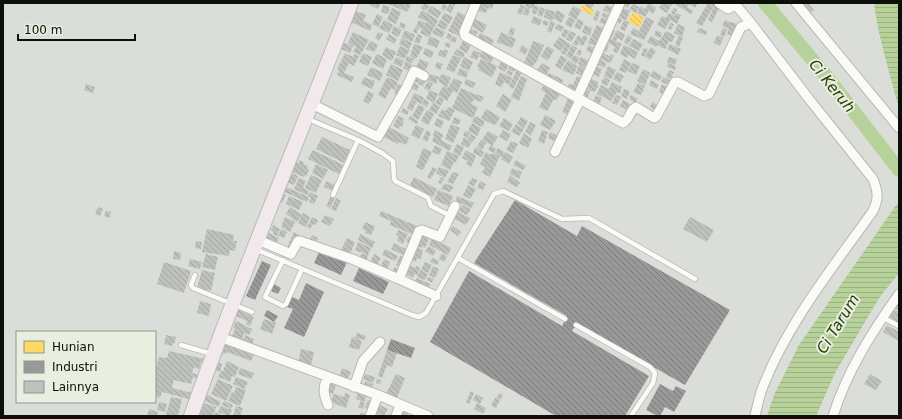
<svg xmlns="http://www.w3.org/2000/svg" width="902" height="419" viewBox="0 0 902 419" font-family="'DejaVu Sans',sans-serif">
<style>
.water{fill:url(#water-rules)}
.homes{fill:url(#homes-back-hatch)}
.industry{fill:url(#industry-back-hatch)}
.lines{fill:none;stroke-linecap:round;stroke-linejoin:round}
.river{stroke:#b7d19a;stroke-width:14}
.building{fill:url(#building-back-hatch)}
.service-casing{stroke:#b7bab4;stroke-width:6}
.minor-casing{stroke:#b7bab4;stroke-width:11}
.primary-casing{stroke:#b9bab7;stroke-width:16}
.service{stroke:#fafaf9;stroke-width:4.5}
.minor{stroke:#fafaf9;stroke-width:9}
.primary{stroke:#f1e9ec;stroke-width:14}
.labels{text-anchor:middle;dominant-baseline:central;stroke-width:4;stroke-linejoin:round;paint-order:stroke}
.water-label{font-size:15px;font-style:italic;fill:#263c02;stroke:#e8efe1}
</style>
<defs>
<pattern id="water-rules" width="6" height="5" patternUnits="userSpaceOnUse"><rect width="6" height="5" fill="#b7d19a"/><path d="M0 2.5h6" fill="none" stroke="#9cb283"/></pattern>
<pattern id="homes-back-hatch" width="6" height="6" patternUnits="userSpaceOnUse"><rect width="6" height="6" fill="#ffd966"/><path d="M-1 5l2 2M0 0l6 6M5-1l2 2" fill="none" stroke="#d9b957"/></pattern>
<pattern id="industry-back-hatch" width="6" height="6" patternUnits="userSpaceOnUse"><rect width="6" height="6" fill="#999"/><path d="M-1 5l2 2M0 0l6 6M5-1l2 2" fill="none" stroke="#7b7b7b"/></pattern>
<pattern id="building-back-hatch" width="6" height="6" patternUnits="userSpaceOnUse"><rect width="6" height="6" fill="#bfc1bc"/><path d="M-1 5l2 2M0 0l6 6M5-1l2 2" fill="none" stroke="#a3a5a0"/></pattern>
</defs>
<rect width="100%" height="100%" fill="#dbded8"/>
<path class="water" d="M874 3H899V105L897 102C889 69 878 37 874 3Z
M899 201V273L879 298 835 373 816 416H767L774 395 799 345Z"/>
<path class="homes" d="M583 5 594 10 592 15 581 10Z
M633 12 644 18 639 27 628 21Z"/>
<path class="industry" d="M515 200 577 236 582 226 730 310 685 385 577 323 572 331 649 376 625 416H556L430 342 469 271 562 326 567 316 474 263Z
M320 250 347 262 341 275 314 263Z
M262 261 271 265 255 300 246 296Z
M359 268 389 282 383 294 353 281Z
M306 283 324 292 304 337 284 328 293 309 287 307 292 297 299 300Z
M274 284 281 288 278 294 271 291Z
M267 310 278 316 274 322 264 316Z
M391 339 415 348 411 358 387 350Z
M660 384 673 391 676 386 686 391 674 412 665 407 660 416H658L646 410Z"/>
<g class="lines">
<path class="river" d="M765 3 831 82 899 170"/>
</g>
<path class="building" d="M371 3H381L378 9 370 5Z
M385 3H412L407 12Z
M424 3 430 6 426 11 421 8Z
M450 3H456L451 13 446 10Z
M478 3H494L492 9 488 8 486 13 476 10Z
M526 3H535L534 5 539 7 536 14 532 13 533 9 525 6Z
M587 3H594L591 9 585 6Z
M622 3H630L628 8 621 5Z
M649 3 656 8 653 14 649 11 645 17 637 13 640 6 645 9Z
M662 3 672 4 667 13 659 8Z
M678 3 689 4 687 7 693 11 691 14 676 5Z
M689 3H698L695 8 689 4Z
M708 3 715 4 702 26 696 23Z
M798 3H808L814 10 808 15Z
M443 4 447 6 445 11 441 9Z
M521 4 525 7 521 15 517 13Z
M633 4 639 7 636 13 629 9Z
M715 4 720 6 712 22 708 20Z
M383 5 390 7 388 14 381 12Z
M606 5 614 8 611 14 603 10Z
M431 6 442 12 438 18 427 12Z
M573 6 581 10 576 20 568 15Z
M526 7 530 9 528 16 523 14Z
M540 7 545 9 542 17 537 15Z
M620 7 630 11 626 20 620 18 621 16 617 14Z
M392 8 401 12 396 24 387 20Z
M674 8 677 10 675 15 671 13Z
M546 9 555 12 552 21 544 17Z
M422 10 438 20 435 26 418 17Z
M557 10 565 15 561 23 553 18Z
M597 10 600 12 597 21 593 19Z
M356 11 366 15 363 21 372 25 370 31 351 22Z
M458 12 468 17 459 36 448 31Z
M603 12 611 16 609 19 602 16Z
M444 13 453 17 449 24 441 19Z
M669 13 675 16 677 13 681 15 677 24 670 20 665 29 657 25 662 16 666 18Z
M377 14 383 17 378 27 372 24Z
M534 16 542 20 539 26 531 22Z
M616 16 622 20 620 24 614 20Z
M569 17 575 20 571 28 565 24Z
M602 17 609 20 607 26 599 22Z
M646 17 654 21 644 40 630 34 633 28 638 31 637 35Z
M473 18 487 25 483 33 469 25Z
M578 19 584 22 580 30 574 27Z
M384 20 393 25 389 33 379 28Z
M419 20 425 23 422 29 416 26Z
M440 20 448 24 445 30 437 26Z
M544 20 549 22 547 26 542 24Z
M624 20 629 22 625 31 620 29Z
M725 20 732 23V22L739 25 733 37 727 34 729 29 722 26Z
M551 21 555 23 551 33 547 31Z
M401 22 406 25 404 29 399 27Z
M426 22 435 26 429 37 420 33Z
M670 23 674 24 671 30 668 29Z
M557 24 564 27 561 32 555 28Z
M678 24 685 27 682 37 674 33Z
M585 25 592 28 590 36 582 32Z
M597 25 606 29 598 47 588 43Z
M394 26 402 30 398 37 391 33Z
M415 27 419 28 416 34 413 32Z
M436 27 445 32 442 38 432 33Z
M511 27 515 29 513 36 508 34Z
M469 28 478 32 474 39 466 35Z
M610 28 615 31 611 39 608 38 622 44 617 53 613 51 615 47 603 40Z
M699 28 707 31 706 35 697 32Z
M723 28 727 30 724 37 720 35Z
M565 29 569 31 565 38 561 35Z
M405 30 415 35 412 42 402 37Z
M617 30 625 35 622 41 618 38 616 41 612 40Z
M656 30 662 33 660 38 654 35Z
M570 31 576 34 571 42 566 39Z
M666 31 675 36 672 42 669 41 665 49 657 45 656 47 647 42 651 36 659 41Z
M353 32 369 40 360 55 353 52 356 47 348 43Z
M378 32 383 34 379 41 375 38Z
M501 32 516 39 512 48 497 42Z
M448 33 452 35 450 40 446 38Z
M480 33 494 40 489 49 476 41Z
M389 34 397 39 394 44 386 39Z
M418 34 422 36 419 44 414 42Z
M578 35 582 38 584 35 588 37 583 46 579 44 581 39 577 46 573 44Z
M628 35 632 38 628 45 624 42Z
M717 35 723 38 720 46 714 43Z
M430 36 440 41 437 48 427 44Z
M453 36 457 38 455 43 450 41Z
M679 36 683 38 679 47 675 44Z
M559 37 567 42 561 51 553 46Z
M402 38 412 43 409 49 399 44Z
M633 39 643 44 639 51 629 46Z
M370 41 378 45 374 52 366 49Z
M463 41 471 45 467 53 459 49Z
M533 41 544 45 537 61 532 67 524 63Z
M342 42 353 46 350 53 339 48Z
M446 42 451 44 449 48 445 46Z
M567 42 571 45 565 55 561 53Z
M603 42 609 45 606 52 600 49Z
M414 44 423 47 416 59 410 56Z
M670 44 681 49 678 55 667 49Z
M522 45 528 49 525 55 519 51Z
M572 45 577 48 571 59 566 56Z
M589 45 596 49 593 54 586 50Z
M624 45 638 52 635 59 628 55 627 58 620 54Z
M400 46 410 50 404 59 396 55Z
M547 46 554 50 549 59 547 60 541 56Z
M386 47 396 52 392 61 382 55Z
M651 47 656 51 650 60 645 56Z
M425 48 434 52 431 58 423 54Z
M644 48 648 49 644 57 641 55Z
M444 49 448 51 445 58 438 55 440 50 443 51Z
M456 49 465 53 463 58 454 54Z
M579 49 582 51 580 56 576 54Z
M474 50 480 53 477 60 470 57Z
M482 51 494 56 491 63 479 57Z
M599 51 609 56 607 62 597 57Z
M345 53 353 57 354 54 359 56 354 66 349 63 344 73 354 77 352 82 337 75 339 70 337 69Z
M363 53 372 57 368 66 359 62Z
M377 54 387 59 383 69 372 63Z
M611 54 614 56 610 63 607 62Z
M453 55 461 58 454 73 446 69Z
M561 55 567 59 561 69 555 66Z
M574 55 580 58 576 64 571 60Z
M407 56 414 59 412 63 405 60Z
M396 57 404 61 401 67 393 63Z
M464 57 473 62 469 71 460 66Z
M581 57 591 62 588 69 578 64Z
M669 57 677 59 675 65 667 62Z
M597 58 606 63 605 68 594 63Z
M420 59 429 63 424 73 415 69Z
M481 59 497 66 492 77 478 70 479 68 477 67Z
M624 59 631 63 626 73 619 70Z
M502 60 509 64 505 72 498 68Z
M568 60 577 66 574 75 562 70Z
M406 61 412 64 409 71 403 68Z
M437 62 443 64 440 70 435 67Z
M542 63 550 68 546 75 537 70Z
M632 63 640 66 636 75 628 71Z
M668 63 676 66 675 70 667 67Z
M391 64 403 70 398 81 386 75Z
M510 65 516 67 514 72 508 69Z
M579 65 588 70 584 77 576 73Z
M594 65 602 69 599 77 590 73Z
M608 66 616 70 611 79 604 76Z
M371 67 383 73 380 81 367 75Z
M460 68 468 72 466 78 457 74Z
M643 69 650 73 645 85 637 81Z
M508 70 513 73 511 76 506 73Z
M517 70 522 72 513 89 509 86Z
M669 70 674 72 671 79 666 77Z
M653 71 662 76 659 81 650 76Z
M500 72 512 78 509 85 504 82 501 87 495 84Z
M617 72 624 76 620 83 613 79Z
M549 73 564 80 559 87 545 78Z
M415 74 421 77 418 83 412 80Z
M430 74 439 77 443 74 451 78 447 87 439 82V77L436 84 428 80Z
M521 76 527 79 519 101 511 97Z
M577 76 583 79 576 94 566 90 569 84 573 85Z
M364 77 375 81 372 89 361 84Z
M387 77 398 82 394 90 391 88 385 99 378 95Z
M604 77 610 80 607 86 601 83Z
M663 77 670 80 669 85 661 82Z
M421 78 426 80 423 86 418 84Z
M454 78 462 82 457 93 453 91 447 101 438 95 443 86 448 88Z
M589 78 598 82V87L594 92 585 88Z
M466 79 476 83 473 88 464 84Z
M411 80 419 86 417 91 408 86Z
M651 80 659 85 656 89 649 85Z
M428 81 433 84 429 91 424 88Z
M546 82 561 93 556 100 554 99 547 111 539 107 546 93 541 90Z
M612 82 622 87 620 94 617 92 611 101 597 94 601 85 609 89Z
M638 83 645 86 641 95 633 92Z
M86 84 95 87 93 93 84 90Z
M398 84 405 87 400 96 394 93Z
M662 84 668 87 665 95 659 92Z
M461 88 476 95V94L484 97 481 102 474 99 471 104 478 107 473 118 452 108Z
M584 89 590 91 586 101 580 98Z
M624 89 630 91 627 99 621 96Z
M430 90 438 94 434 103 426 98Z
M368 91 374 94 369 104 363 101Z
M415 93 424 98 421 104 411 99Z
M503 94 512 100 505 112 496 106Z
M596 95 602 98 599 106 592 103Z
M616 95 621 97 617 105 612 103Z
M631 95 638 99 635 103 629 99Z
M569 96 578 101 571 116 562 112Z
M439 97 444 100 440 106 435 103Z
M424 99 429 102 427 107 422 104Z
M411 100 416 102 412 111 407 108Z
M623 100 630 104 627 110 620 106Z
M652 102 659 106 656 111 650 107Z
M433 103 440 107 436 114 429 110Z
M419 104 420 105 419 107 421 105 425 108 418 120 412 116Z
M448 107 455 110 449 121 438 116 442 109 446 111Z
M403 108 409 111 407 115 401 112Z
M486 109 500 117 497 123 494 125 481 118Z
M427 110 434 114 428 125 421 121Z
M545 115 556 121 550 130 540 125Z
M398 116 404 118 402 122 404 123 402 127 400 126 399 129 393 126Z
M410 116 418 121 417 124 408 119Z
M475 116 485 121 482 127 472 122Z
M454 117 461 120 458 125 452 123Z
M521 117 528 121 524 128 517 123Z
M437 118 444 121 441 128 434 125Z
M504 118 513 124 509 131 499 126Z
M530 122 536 125 531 135 525 132Z
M472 123 481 128 477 136 468 131Z
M451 124 460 128 453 143 445 139Z
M516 124 524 129 519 136 511 132Z
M416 125 424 129 419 139 411 135Z
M389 127 409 138 406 145 399 142 398 144 384 137Z
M427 130 431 133 427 142 422 139Z
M435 130 443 135 441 140 452 146 449 151 432 141 434 136 433 135Z
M503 130 511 134 507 141 499 137Z
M542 130 548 132 544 144 538 141Z
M465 131 470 133 468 138 463 135Z
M488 131 498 137 492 146 496 149 494 153 488 150 491 145 482 140Z
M550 132 558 136 556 142 548 138Z
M524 133 532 139 528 148 519 143Z
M471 134 476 137 473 142 468 139Z
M322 137 350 150 344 163 316 149Z
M464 137 467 139 466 142 467 139 472 142 468 148 461 144Z
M481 140 486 143 482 150 477 147Z
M511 141 518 144 513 153 506 150Z
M457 144 464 147 460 156 453 152Z
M435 145 442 149 439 155 432 152Z
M475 147 484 152 482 157 473 153Z
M423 148 432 152 423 170 416 167Z
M498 148 504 152 502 157 495 153Z
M313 150 343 165 339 174 308 159Z
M466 150 476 156 471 167 466 164 468 161 462 158Z
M447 151 459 156 456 162H454L450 170 441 165Z
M486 152 490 155 492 153 500 156 490 177 482 173 485 167 480 164Z
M505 152 513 157 509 164 501 159Z
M300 160 304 162 303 164 308 166 307 169 309 170 306 176 305 175 304 177 292 172 296 162 299 163Z
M516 160 526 166 523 170 513 165Z
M316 164 328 170 323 179 312 173Z
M433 167 437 169 430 179 427 177Z
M439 167 449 171 445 178 436 173Z
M512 168 522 172 519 179 510 174Z
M453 172 459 174 453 184 447 182Z
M291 173 298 176 294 185 287 182Z
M311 175 322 180 316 193 305 188Z
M510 175 520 183 517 187 507 182Z
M414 177 437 189 433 197 410 185Z
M441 177 444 179 441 184 438 183Z
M299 178 306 181 303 188 309 191 307 195 294 189Z
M472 178 478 180 474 186 468 184Z
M326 181 335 185 333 191 324 187Z
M480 181 486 184 483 190 477 188Z
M445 183 454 187 450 192 441 189Z
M468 185 476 189 470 199 463 195Z
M286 187 309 197 307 202 284 192Z
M438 190 453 196 449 206 434 200Z
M310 192 318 196 314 204 309 202 311 197 308 196Z
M281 193 286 195 282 203 278 201Z
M289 196 303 202 299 210 286 204Z
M331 196 335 198 330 208 326 206Z
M457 196 474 203 471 208 456 201Z
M336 198 341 201 336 211 331 209Z
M462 205 471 209 467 215 459 211Z
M98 207 103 209 100 216 95 214Z
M290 207 302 215 297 222 286 214Z
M106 211 111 212 109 218 104 216Z
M381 211 417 226 414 235 390 225 391 221 379 216Z
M456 211 470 218 466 225 453 218Z
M303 213 310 217 306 227 298 223Z
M325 215 334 219 330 226 321 222Z
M285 217 295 222 290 232 281 227Z
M312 217 318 220 316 225 313 224 310 229 307 227Z
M690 217 714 230 707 242 683 229Z
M365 222 375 226 371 235 365 233 366 230 362 229Z
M273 225 280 229 277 236 273 234 274 232 271 230Z
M453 226 461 232 458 236 450 230Z
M207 229 234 235 233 241H237L235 251 230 250 229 256 202 252Z
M281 229 287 232 284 238 278 236Z
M398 230 408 234 403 244 397 241 399 236 396 235Z
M294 232 299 235 291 252 286 250Z
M422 232 430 236 425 248 422 246 421 248 415 245Z
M269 233 279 238 276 244 265 242Z
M360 234 375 242 372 248 358 240Z
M312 235 318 238 314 246 308 243Z
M409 236 413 238 410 244 406 242Z
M347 238 355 242 350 254 341 250Z
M432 238 451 248 448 255 429 245Z
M196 241 202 242 201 249 195 248Z
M358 242 371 248 368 255 355 250Z
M394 243 408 250 405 256 391 249Z
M414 246 423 250 421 259 417 258 416 262 409 259Z
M429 246 436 251 433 256 425 251Z
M385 249 398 256 395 261 382 255Z
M174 251 181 253 180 260 173 259Z
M442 253 447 256 444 262 439 259Z
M206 254 218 257 215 270 202 267Z
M361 254 368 255 366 263 358 260Z
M374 254 381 258 376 267 369 264Z
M400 256 405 258 402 267 396 265Z
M432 258 439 261 437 265 430 262Z
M190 259 202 262 200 269 188 266Z
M384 259 390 262 386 271 380 268Z
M164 262 191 271 184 293 157 284Z
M425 262 432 265 428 273 421 270Z
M408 265 415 268 416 266 420 268 417 275 414 274 413 278 404 274Z
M433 266 439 269 435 278 429 275Z
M395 267 400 270 397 277 391 274Z
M202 270 215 273 211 291 197 288Z
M420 270 428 274 425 280 417 277Z
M428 277 434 279 432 283 427 280Z
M417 278 430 284 428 290 414 283Z
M899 299V310L894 308Z
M200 301 211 304 209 316 197 313Z
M237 309 254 317 250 326 246 324 247 321 234 315Z
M893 309 899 312V323L889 318Z
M264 319 276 323 272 334 260 329Z
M236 321 252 329 249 335 244 333 241 343 231 339 235 329 242 332 233 328Z
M887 325 899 332V341L883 332Z
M357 333 366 336 365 340 355 338Z
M166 335 176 337 174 344 173 343 172 346 164 344Z
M245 335 254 339 251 347 242 343Z
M352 337 362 341 359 350 349 347Z
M223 339 255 352 251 361 227 352 226 354 223 353 222 356 218 354Z
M301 349 314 352 311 366 298 364Z
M387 350 397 353 392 367 387 365 382 378 378 376Z
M169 351 205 359 204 363 201 362 199 369 194 367 192 373 200 375 199 379 193 377 191 384 174 380 172 388 193 393 192 400 162 392 160 398 155 396V372L159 357 167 358Z
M215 361 222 364 220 372 212 369Z
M227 361 239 367 235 377 232 376 230 382 218 377 221 371H223Z
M240 368 254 373 251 379 238 374Z
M342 368 351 372 347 380 339 377Z
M365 374 375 377 373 383 363 379Z
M396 374 405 378 397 398 386 394Z
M870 374 882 381 876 390 864 384Z
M236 377 248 382 244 389 233 384Z
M218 379 233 386 226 401 211 394Z
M377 379 381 380 380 384 376 383Z
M365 381 373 384 372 389 364 386Z
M327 382 336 385 333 394 324 391Z
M236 387 246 390 240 406 228 401 232 392 234 393Z
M471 391 474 393 469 404 466 402Z
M358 392 367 395 364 402 356 399Z
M345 393 350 395 346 408 331 402 334 394 344 397Z
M500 393 503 395 501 399 497 397Z
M206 394 221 402 218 407 203 400Z
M476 394 483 398 480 404 473 400Z
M171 397 182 399 178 416 166 415Z
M496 397 500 400 496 408 491 405Z
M368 400 373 401 370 410 365 408Z
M224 401 233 405 231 409 222 405Z
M361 401 365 403 363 409 358 407Z
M159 402 167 404 165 412 157 410Z
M204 403 216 407 213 416 199 415Z
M477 403 486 408 483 414 474 409Z
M378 404 388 409 384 416 374 413Z
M221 406 232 410 229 416 218 412Z
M236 406 243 408 240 416H233Z
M149 409 158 412 157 416H147Z
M402 410 408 413 407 416H400Z
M216 412 224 416H214Z
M361 412 370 416H359Z"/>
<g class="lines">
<defs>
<path id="service" d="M308 119 358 140 333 195
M358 140 382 153 393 161 394 178 395 181 425 196 428 198 431 206 447 214
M255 249 412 315 419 317 426 313 494 194 503 191 562 219 589 218 695 279
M458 258 565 319
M283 260 265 297 283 306 286 304 302 269
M195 275 191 285 193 288 252 312
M882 317 899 326
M576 325 650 367 655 373 653 383 631 416
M181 345 212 354"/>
<path id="minor" d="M476 3 464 32 465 36 623 123C630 120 629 111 636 107L654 118 656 117 675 82H678L704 96 709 94 741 27 751 23
M719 3 728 9 735 5
M734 3 751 23 809 99 873 179C878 192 879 198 873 211 833 267 787 324 762 389 759 398 757 407 755 416
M796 3 899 128
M577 98 620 3
M312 104 378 137 406 88 414 71 424 76
M555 152 580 100
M258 240 291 254 298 241H300L352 259 399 279
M436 296 399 279 419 231 422 230 440 237 455 206
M220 337 378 395 428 416
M327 377C323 389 323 393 328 405
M354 387 363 361 380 342
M370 416 378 395
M396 416 400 405
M833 416C847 371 872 332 899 294"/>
<path id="primary" d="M191 416C240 277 298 141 351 3"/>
</defs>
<use href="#service" class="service-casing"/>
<use href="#minor" class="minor-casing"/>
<use href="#primary" class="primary-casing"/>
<use href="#service" class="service"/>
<use href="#minor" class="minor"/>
<use href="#primary" class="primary"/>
</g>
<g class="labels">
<g class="water-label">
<text transform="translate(832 86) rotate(51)">Ci Keruh</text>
<text transform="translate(838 324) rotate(-58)">Ci Tarum</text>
</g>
</g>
<rect width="902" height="419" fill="none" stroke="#0c0f0a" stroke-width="8"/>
<rect x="16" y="331" width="140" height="72" fill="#e8efe1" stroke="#90958b"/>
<rect x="24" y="341" width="20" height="12" fill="#ffd966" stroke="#90958b"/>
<text x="52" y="351" font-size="12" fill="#0c0f0a">Hunian</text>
<rect x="24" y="361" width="20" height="12" fill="#999999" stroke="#90958b"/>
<text x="52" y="371" font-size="12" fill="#0c0f0a">Industri</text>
<rect x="24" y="381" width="20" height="12" fill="#bfc1bc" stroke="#90958b"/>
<text x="52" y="391" font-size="12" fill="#0c0f0a">Lainnya</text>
<path d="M18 34v6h117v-6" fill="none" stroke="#0c0f0a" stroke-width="2"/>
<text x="24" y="34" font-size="12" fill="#0c0f0a" stroke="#e8efe1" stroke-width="3" paint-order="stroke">100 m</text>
</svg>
